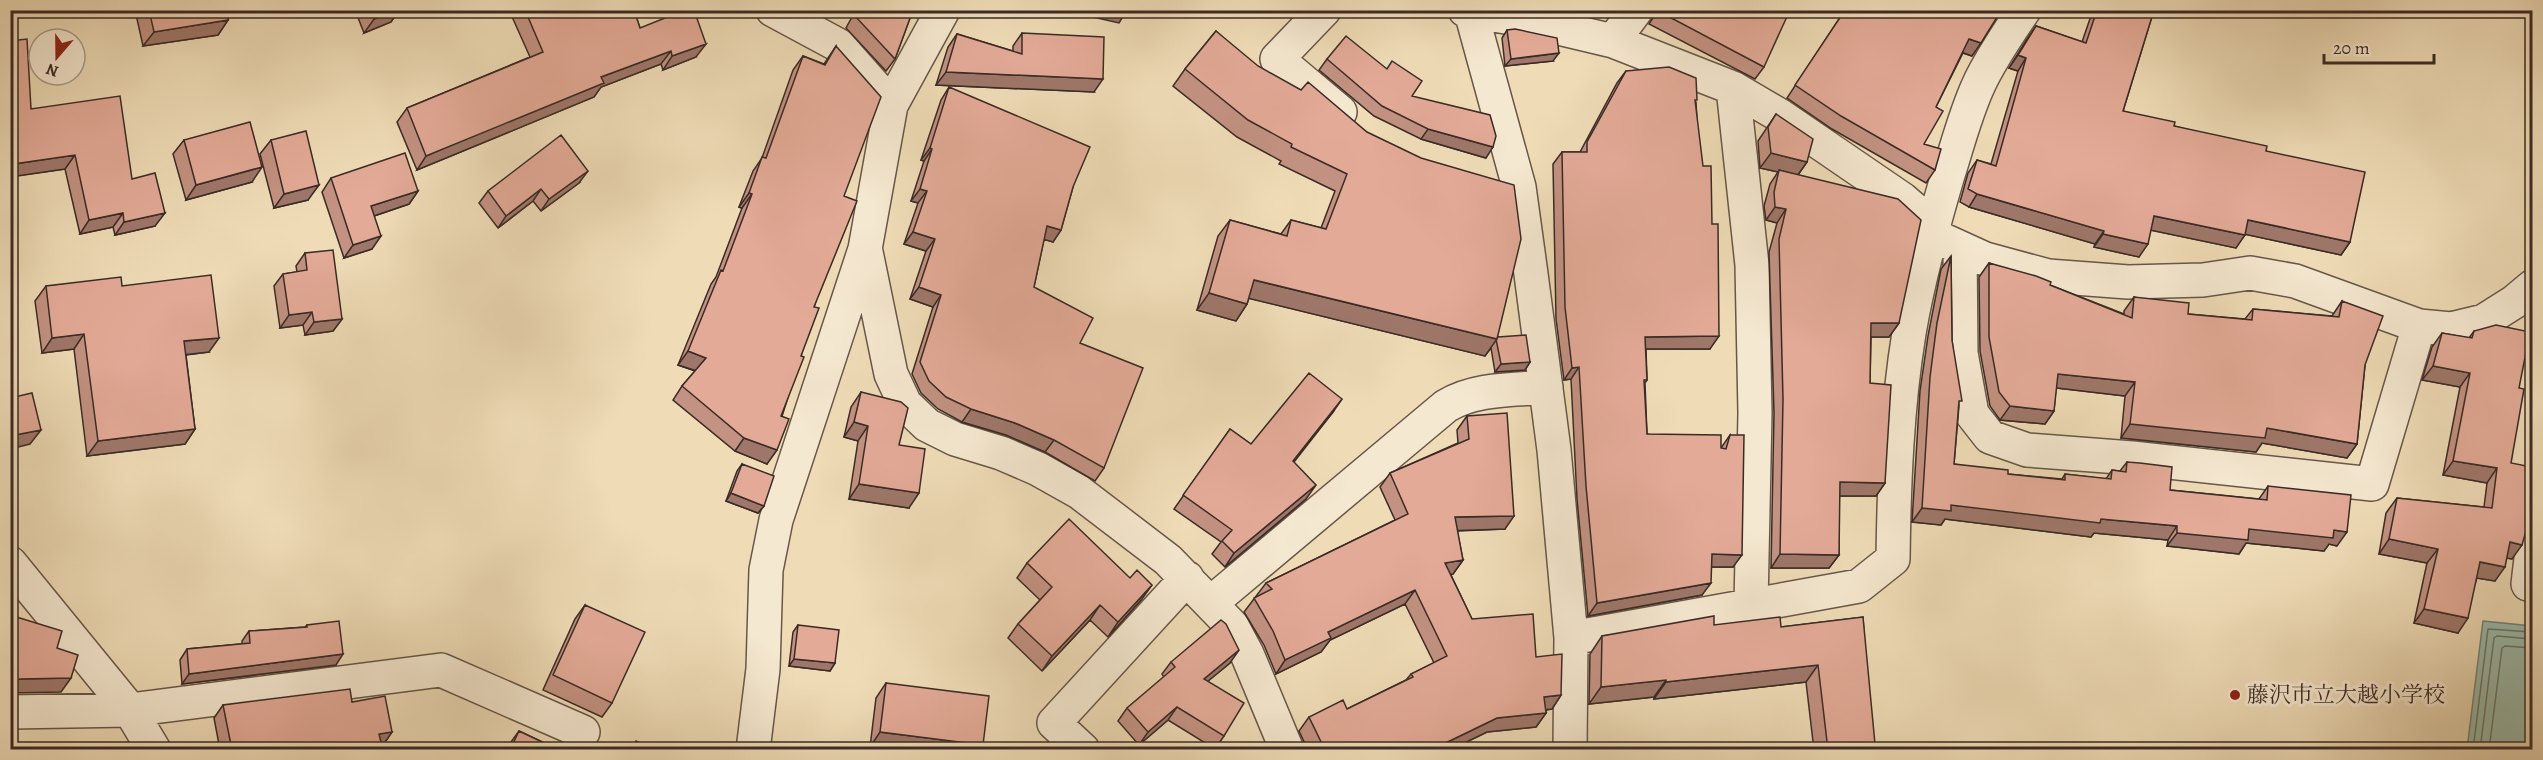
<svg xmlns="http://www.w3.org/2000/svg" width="2543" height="760" viewBox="0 0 2543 760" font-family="Alegreya,'Noto Serif JP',serif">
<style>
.water{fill:#9abcad;stroke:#748277;stroke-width:1.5}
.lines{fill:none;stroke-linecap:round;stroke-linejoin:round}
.shore{stroke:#6a746a;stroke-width:1.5}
.minor-casing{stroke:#67574a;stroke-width:36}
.minor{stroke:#f5e8d0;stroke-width:33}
.wall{fill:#c39282;stroke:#3a2b26;stroke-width:1.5}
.shaded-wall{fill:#9f776a;stroke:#3a2b26;stroke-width:1.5}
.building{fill:#e3aa97;stroke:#3a2b26;stroke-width:1.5}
.poi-dot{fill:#8f2418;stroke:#f5e8d0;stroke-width:2}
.labels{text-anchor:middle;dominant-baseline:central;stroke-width:6;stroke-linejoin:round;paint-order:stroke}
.poi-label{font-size:22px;fill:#3a2b26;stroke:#f5e8d0;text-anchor:start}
</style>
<rect width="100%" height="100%" fill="#efdcb7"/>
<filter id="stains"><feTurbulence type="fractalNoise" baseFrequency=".00333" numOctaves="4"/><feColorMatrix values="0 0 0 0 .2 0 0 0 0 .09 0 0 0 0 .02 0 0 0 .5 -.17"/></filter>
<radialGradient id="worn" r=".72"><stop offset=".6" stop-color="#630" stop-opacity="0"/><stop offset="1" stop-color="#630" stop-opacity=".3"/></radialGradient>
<path class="water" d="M2483 621 2532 626V749H2467Z"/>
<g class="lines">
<path class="shore" d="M2473 750 2488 629 2532 632
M2480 750 2494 638 2497 636 2532 639
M2489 750 2502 648 2505 646 2532 648"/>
<defs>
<path id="minor" d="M773 10 838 45 891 105
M1324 10 1277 59 1340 112
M1465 10 1529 21 1613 41 1733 88 1779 115 1902 199 1923 217 1941 239 1985 259 2048 276 2128 282 2203 280 2250 273 2295 281 2419 326 2451 329 2484 321 2514 302 2532 287
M1471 12 1519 187 1531 274 1554 450 1571 638 1570 750
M1613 41 1636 10
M1733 88 1752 265 1755 413 1751 605
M1960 248 1961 353 1972 414 1990 437 2027 450 2132 458 2372 484 2419 326
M866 252 891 374 905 404 927 425 955 439 1001 453 1038 469 1079 492 1168 560 1232 626 1247 654 1287 750
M2532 550 2528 584 2532 585
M10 563 130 710 154 750
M1212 602 1446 406C1475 388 1513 390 1546 387
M1571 638 1859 586 1893 559C1894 483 1897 407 1909 333 1918 280 1932 229 1947 178 1957 147 1965 114 1979 84 1991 58 2008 34 2024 10
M10 712 130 710 441 670 583 732
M753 750 763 669 766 570 776 520 865 249 891 105 943 10
M1083 750 1054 723 1187 578"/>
</defs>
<use href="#minor" class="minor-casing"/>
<use href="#minor" class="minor"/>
</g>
<path class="wall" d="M135 10H227L228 20 218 35 143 46Z
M355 10H399L391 22 364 33Z
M509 10H634L640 28 696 57 663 70 661 64 601 87 594 97 417 170 397 122 407 108 530 57Z
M856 10H913L895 59 886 71 846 28Z
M1246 10H1257L1254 16Z
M1658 10 1764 67 1755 79 1649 24Z
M1845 10 1972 56 1963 53 1936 107 1924 144 1935 170 1926 183 1832 129 1787 98Z
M2093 10H2154L2123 111 2174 126 2266 151 2350 242 2341 255 2245 234 2236 248 2151 230 2139 257 2094 247 2095 244 1969 207 1960 202 1968 173 1977 160 1991 164 2018 71 2009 68 2027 39 2036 26 2082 42Z
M1507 30 1553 61 1505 66 1502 38Z
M1216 31 1498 337 1530 362 1525 370 1495 372 1491 348 1485 356 1249 298 1247 304 1236 321 1197 310 1218 236 1230 220 1281 234 1291 220 1321 228 1335 191 1279 164 1281 161 1237 137 1173 86 1185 69Z
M1022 33 1094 92 936 85 948 47 957 34 1013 51V46Z
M10 41 31 109 132 179 155 226 115 235 113 227 80 234 65 169 14 176 13 247 10 251Z
M836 46 844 196 801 356 767 464 735 451 673 400 682 386 695 371 678 365 711 284 716 277 742 208 739 207 753 171 762 158 793 70 803 56 824 64Z
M1327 59 1412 96 1486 158 1421 139 1374 116 1319 70Z
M1626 71 1696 102 1710 349H1646L1647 380 1645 383 1647 434 1721 448 1730 435 1733 567H1711L1702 595 1588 616 1577 499 1571 379 1564 380 1556 319 1553 164 1562 152H1580L1617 83Z
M949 87 1073 187 1061 230 1053 242 1044 239 1034 287 1080 343 1104 468 1095 481 1045 452 1006 435 962 422 938 409 921 393 912 374 933 307 910 299 926 251 904 244 918 203 911 201 924 161 921 160 941 100Z
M1776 114 1807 162 1798 175 1899 323 1889 337H1871L1870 383 1885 483 1876 496H1839V555L1829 568H1771L1774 413 1769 252 1777 223 1766 220 1764 206 1770 184 1778 172 1760 168 1758 141Z
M184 140 252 182 186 200 173 154Z
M271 140 308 200 274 208 260 154Z
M331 178 418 191 409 204 374 216 372 249 344 258 322 192Z
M579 183 541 211 533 201 498 228 479 203 488 191Z
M305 253 342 319 333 331 305 335 303 325 280 328 274 286 283 274 297 272 296 266Z
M1951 256 1952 340 1959 406 1954 464 2008 474 2062 479 2065 474 2106 479 2112 470 2120 471 2127 462 2170 490 2259 499 2268 486 2337 546 2329 544 2324 551 2246 543 2239 554 2167 546 2168 540 2094 533 2091 537 1945 519 1941 525 1912 522 1920 391 1928 336 1941 269Z
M1989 263 2050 285 2124 314V311L2134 297 2188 314 2245 319 2253 309 2332 316 2342 301 2365 365 2357 444 2347 458 2262 443 2256 452 2121 438 2125 396 2056 388 2054 411 2045 424 2000 420 1990 406 1980 351 1979 277Z
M46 286H122L209 352 186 355 195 429 185 444 87 456 74 349 42 353 35 301Z
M2474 331 2519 388 2511 463 2532 532 2525 533 2512 559 2507 558 2495 581 2477 578 2458 633 2414 623 2427 563 2379 554 2386 513 2397 498 2484 507 2487 483 2443 475 2460 387 2422 380 2432 347 2442 333 2469 338Z
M861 392 899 445 909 508 849 499 858 441 844 437 851 407Z
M1333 412 1294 462 1306 499 1225 567 1212 554 1221 542 1174 509 1230 429 1251 444Z
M1467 416 1505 529 1457 531 1463 560 1453 574 1451 575 1472 619 1536 657 1561 695 1552 709 1546 710V713L1536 727 1487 732 1450 750H1308L1299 731 1309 717 1347 709 1406 680 1411 674 1434 663 1405 604 1330 640 1321 652 1276 674 1264 645 1244 612 1266 583 1395 520 1380 487 1390 473 1458 443 1457 430Z
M742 464 764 506 758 513 726 501 737 471Z
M1027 563 1130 578 1142 599 1108 637 1090 620 1042 671 1008 638 1018 624 1040 600 1017 578Z
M585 605 612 703 602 717 543 690 575 619Z
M1863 617 1871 750H1814L1806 682 1654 699V697L1589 704 1590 654 1602 636 1714 625 1781 627Z
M307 625 336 665 182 684 180 660 187 649 242 644V641L249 631 305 627Z
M798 625 835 663 830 671 789 666 793 632Z
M1171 662 1230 663 1208 681 1224 736 1215 749 1168 720 1139 745 1118 721 1127 708 1164 677 1162 674Z
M886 683 983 745 980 750H892L870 747 876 698Z
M352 702 392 732 383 745H382L383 750H220L214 718 223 705Z
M519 731 559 750H505Z"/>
<path class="shaded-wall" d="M395 10H399L391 22 364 33 374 19Z
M1087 10H1127L1119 23 1084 15Z
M228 20 218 35 143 46 154 32Z
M1969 39 1981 43 1972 56 1961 52Z
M706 44 696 57 663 70 672 56Z
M671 51 661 64 601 87 594 97 417 170 426 156 601 77Z
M1559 53 1553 61 1505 66 1511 59Z
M2018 55 2026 58 2018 71 2009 68Z
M946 72 1103 79 1094 92 936 85Z
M1428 129 1493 147 1486 158 1421 139Z
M930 148 932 149 924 161 921 160Z
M1771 153 1807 162 1797 176 1779 170 1778 172 1760 168Z
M75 155 65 169 10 177 14 164Z
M262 167 252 182 186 200 196 185Z
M588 171 579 183 541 211 549 199Z
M319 185 308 200 274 208 284 194Z
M541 189 533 201 498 228 506 216Z
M920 189 927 191 918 203 911 201Z
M418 191 409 204 362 220 371 206Z
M749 193 752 194 742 208 739 207Z
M1977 194 2104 231 2095 244 1969 207Z
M1775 207 1786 209 1777 223 1766 220Z
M123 213 113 227 80 234 89 220Z
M165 213 155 226 115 235 124 222Z
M2154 216 2245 235 2236 248 2145 229Z
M2248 220 2350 242 2341 255 2239 233Z
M1047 226 1061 230 1053 242 1039 238Z
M913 232 935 239 926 251 904 244Z
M2103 234 2148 244 2139 257 2094 247Z
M381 236 372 249 344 258 353 245Z
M1254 280 1497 339 1485 356 1243 297Z
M919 287 941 295 933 307 910 299Z
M1209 293 1247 304 1236 321 1197 310Z
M312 312 303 325 280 328 289 315Z
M342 319 333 331 305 335 314 322Z
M1871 323H1899L1889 337H1861Z
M84 334 74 349 42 353 52 338Z
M1719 336 1710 349H1636L1645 337Z
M219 338 209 352 174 356 184 341Z
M688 351 706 358 697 371 678 365Z
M1530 362 1525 370 1495 372 1501 364Z
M2433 366 2470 373 2460 387 2422 380Z
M1579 367 1571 379 1564 380 1572 368Z
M2058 374 2135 382 2125 396 2048 387Z
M1342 399 1333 412 1283 474 1293 461Z
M2010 406 2054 411 2045 424 2000 420Z
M971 409 1015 423 1054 440 1045 452 1006 435 962 422Z
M854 422 868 426 858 441 844 437Z
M2130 424 2267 428 2357 444 2347 458 2262 443 2256 452 2121 438Z
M195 429 185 444 87 456 98 441Z
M41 430 30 444 10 449V436Z
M744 438 777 450 767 464 735 451Z
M2453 461 2497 468 2487 483 2443 475Z
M1840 482 1885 483 1876 496H1830Z
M859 484 919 493 909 508 849 499Z
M1316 485 1306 499 1225 567 1234 553Z
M731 493 764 506 758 513 726 501Z
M1951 505 2101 519 2177 526 2168 540 2094 533 2091 537 1945 519 1941 525 1912 522 1922 508Z
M1514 516 1505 529 1445 531 1455 517Z
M2532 520V532L2525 533 2528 524Z
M2249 529 2334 530 2347 532 2337 546 2329 544 2324 551 2246 543 2239 554 2167 546 2177 533Z
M2389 539 2438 549 2427 563 2379 554Z
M2510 542 2522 545 2512 559 2500 557Z
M1712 554 1742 555 1733 567H1703Z
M1780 554 1839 555 1829 568H1771Z
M1463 560 1453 574 1435 577 1445 563Z
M2480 562 2505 567 2495 581 2470 577Z
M1711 583 1702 595 1588 616 1597 603Z
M1152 585 1142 599 1108 637 1118 622Z
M1415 590 1405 604 1330 640 1321 652 1276 674 1285 660 1328 632Z
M1100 605 1090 620 1042 671 1052 656Z
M2424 609 2468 618 2458 633 2414 623Z
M1239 650 1230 663 1196 691 1204 679Z
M343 654 336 665 182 684 189 674Z
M794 659 835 663 830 671 789 666Z
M1818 665 1806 682 1654 699 1666 682Z
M71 678 61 692 10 693V682L20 679Z
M1666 680 1654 697 1589 704 1601 687Z
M1561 695 1552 709 1535 711 1544 697Z
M1177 707 1168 720 1139 745 1148 732Z
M1546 713 1536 727 1487 732 1450 750H1431L1497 718Z
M392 732 383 745 370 747 379 734Z
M880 732 983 745 980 750H892L870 747Z
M1875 744 1871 750H1864L1868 745Z"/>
<path class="building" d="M149 10H227L228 20 154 32Z
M371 10H395L374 19Z
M525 10H634L640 28 685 10H694L706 44 672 56 671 51 601 77 604 83 426 156 407 108 543 52Z
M857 10H913L895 59 854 15Z
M1658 10H1790L1764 67 1658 11Z
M1845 10H1987L1999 14 1981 43 1969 39 1936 107 1943 111 1924 144 1941 149 1935 170 1841 116 1795 85Z
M2097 10H2154L2123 111 2175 122 2174 126 2267 146 2266 151 2365 172 2350 242 2248 220 2245 235 2154 216 2148 244 2103 234 2104 231 1977 194 1968 189 1977 160 1996 166 2026 58 2018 55 2036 26 2086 43Z
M1515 29 1557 38 1559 53 1511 59 1507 30Z
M1216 31 1258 66 1301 90 1308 82 1367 132 1421 158 1514 185 1521 239 1497 339 1254 280 1247 304 1209 293 1230 220 1287 236 1291 220 1326 229 1347 174 1291 147 1292 144 1248 120 1185 69Z
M1022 33 1104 37 1103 79 946 72 957 34 1022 54Z
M1346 36 1387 69 1392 61 1422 81 1412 96 1490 115 1496 136 1493 147 1428 129 1382 106 1327 59Z
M27 39 31 109 120 96 132 179 155 173 165 213 124 222 123 213 89 220 75 155 14 164 13 247 10 248V41Z
M836 46 881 97 844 196 857 201 814 307 819 308 801 356 804 357 781 416 789 419 777 450 744 438 682 386 706 358 688 351 721 270 723 271 752 194 749 193 762 157 766 158 803 56 825 65Z
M1669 67 1696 78 1697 100H1695L1703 166H1711L1712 224H1718L1719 336 1645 337 1647 380H1644L1647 434 1721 435V448L1726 449 1730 435H1744L1742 555 1712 554 1711 583 1597 603 1586 486 1579 367 1572 368 1565 307 1562 152H1587V142L1626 71Z
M949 87 1090 147 1073 187 1061 230 1047 226 1034 287 1093 318 1080 343 1143 368 1104 468 1054 440 1015 423 971 409 946 397 929 381 920 362 941 295 919 287 935 239 913 232 927 191 920 189 932 149 930 148Z
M1776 114 1813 139 1807 162 1771 153 1768 127Z
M250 122 262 167 196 185 184 140Z
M306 131 319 185 284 194 271 140Z
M561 135 588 171 549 199 541 189 506 216 488 191Z
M405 153 418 191 371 206 381 236 353 245 331 178Z
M1779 170 1898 199 1921 220 1899 323H1871L1870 383 1891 385 1885 483 1840 482 1839 555 1780 554 1783 399 1779 239 1786 209 1775 207 1774 192Z
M333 250 342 319 314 322 312 312 289 315 283 274 307 270 305 253Z
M1951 256 1952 340 1962 401H1959L1954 464 2008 470V474L2065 480V474L2111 479 2112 470 2126 472 2127 462 2140 463 2172 467 2170 490 2267 500 2268 486 2351 495 2347 532 2334 530 2333 538 2249 529 2248 540 2177 533V526L2101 519 2100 523 1951 505V511L1922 508 1930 377 1937 323Z
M1989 263 2036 276 2051 282 2050 285 2132 318 2134 297 2189 303 2188 314 2252 320 2253 309 2339 317 2342 301 2383 316 2365 365 2357 444 2267 428 2265 438 2130 424 2135 382 2058 374 2054 411 2010 406 1999 392 1989 337Z
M211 275 219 338 184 341 195 429 98 441 84 334 52 338 46 286 121 277 122 286Z
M2496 325 2530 332 2519 388 2524 389 2511 463 2532 467V520L2528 524 2522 545 2510 542 2505 567 2480 562 2468 618 2424 609 2438 549 2389 539 2397 498 2492 508 2497 468 2453 461 2470 373 2433 366 2442 333 2472 338 2474 331Z
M1526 335 1530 362 1501 364 1496 339 1498 337Z
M1309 373 1342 399 1293 461 1316 485 1234 553 1222 541 1232 530 1183 495 1230 429 1251 444Z
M861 392 901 402 908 408 899 445 925 449 919 493 859 484 868 426 854 422Z
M32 393 41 430 10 436V398Z
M1507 413 1514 516 1455 517 1463 560 1445 563 1472 619 1533 614 1536 657 1562 654 1561 695 1544 697 1546 713 1497 718 1431 750H1325L1309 717 1343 700 1347 709 1413 677 1411 674 1447 656 1415 590 1328 632 1331 638 1285 660 1273 631 1254 598 1272 589 1266 583 1408 514 1390 473 1469 439 1467 416Z
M742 464 774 476 764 506 731 493Z
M1069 519 1130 578 1137 570 1152 585 1118 622 1100 605 1052 656 1018 624 1052 587 1027 563Z
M585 605 645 632 612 703 553 675Z
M10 615 62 631 57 648 78 655 71 678 20 679 10 682Z
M1714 616V625L1780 617 1781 627 1863 617 1875 744 1868 745V750H1828L1818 665 1666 682V680L1601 687 1602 636Z
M1221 620 1226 624 1239 650 1204 679 1244 703 1224 736 1177 707 1148 732 1127 708 1175 667 1171 662Z
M339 621 343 654 189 674 187 649 250 643 249 631 307 627V625Z
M798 625 839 630 835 663 794 659Z
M886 683 989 696 983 745 880 732Z
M350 689 352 702 385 696 392 732 379 734 383 750H232L223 705Z
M519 731 559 750H510Z
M636 741 651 750H631Z"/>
<circle class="poi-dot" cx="2235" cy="695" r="6"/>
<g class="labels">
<g class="poi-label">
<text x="2247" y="695">藤沢市立大越小学校</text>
</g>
</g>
<rect width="2543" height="760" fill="none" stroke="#efdcb7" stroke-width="36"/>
<rect x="12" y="12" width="2519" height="736" fill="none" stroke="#3a2b26" stroke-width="3"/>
<rect x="18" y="18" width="2507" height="724" fill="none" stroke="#3a2b26" stroke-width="1.5"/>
<g transform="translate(57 57) rotate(200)"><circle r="28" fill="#f5e8d0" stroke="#aa9c8c" stroke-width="1.5"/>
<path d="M0-4.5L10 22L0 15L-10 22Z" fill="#8f2418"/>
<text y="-9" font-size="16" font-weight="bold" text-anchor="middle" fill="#3a2b26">N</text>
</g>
<path d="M2324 54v9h110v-9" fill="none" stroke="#3a2b26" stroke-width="3"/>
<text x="2333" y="54" font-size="18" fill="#3a2b26" stroke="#f5e8d0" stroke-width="4.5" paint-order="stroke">20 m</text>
<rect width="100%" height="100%" filter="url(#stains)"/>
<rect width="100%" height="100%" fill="url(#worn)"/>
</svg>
